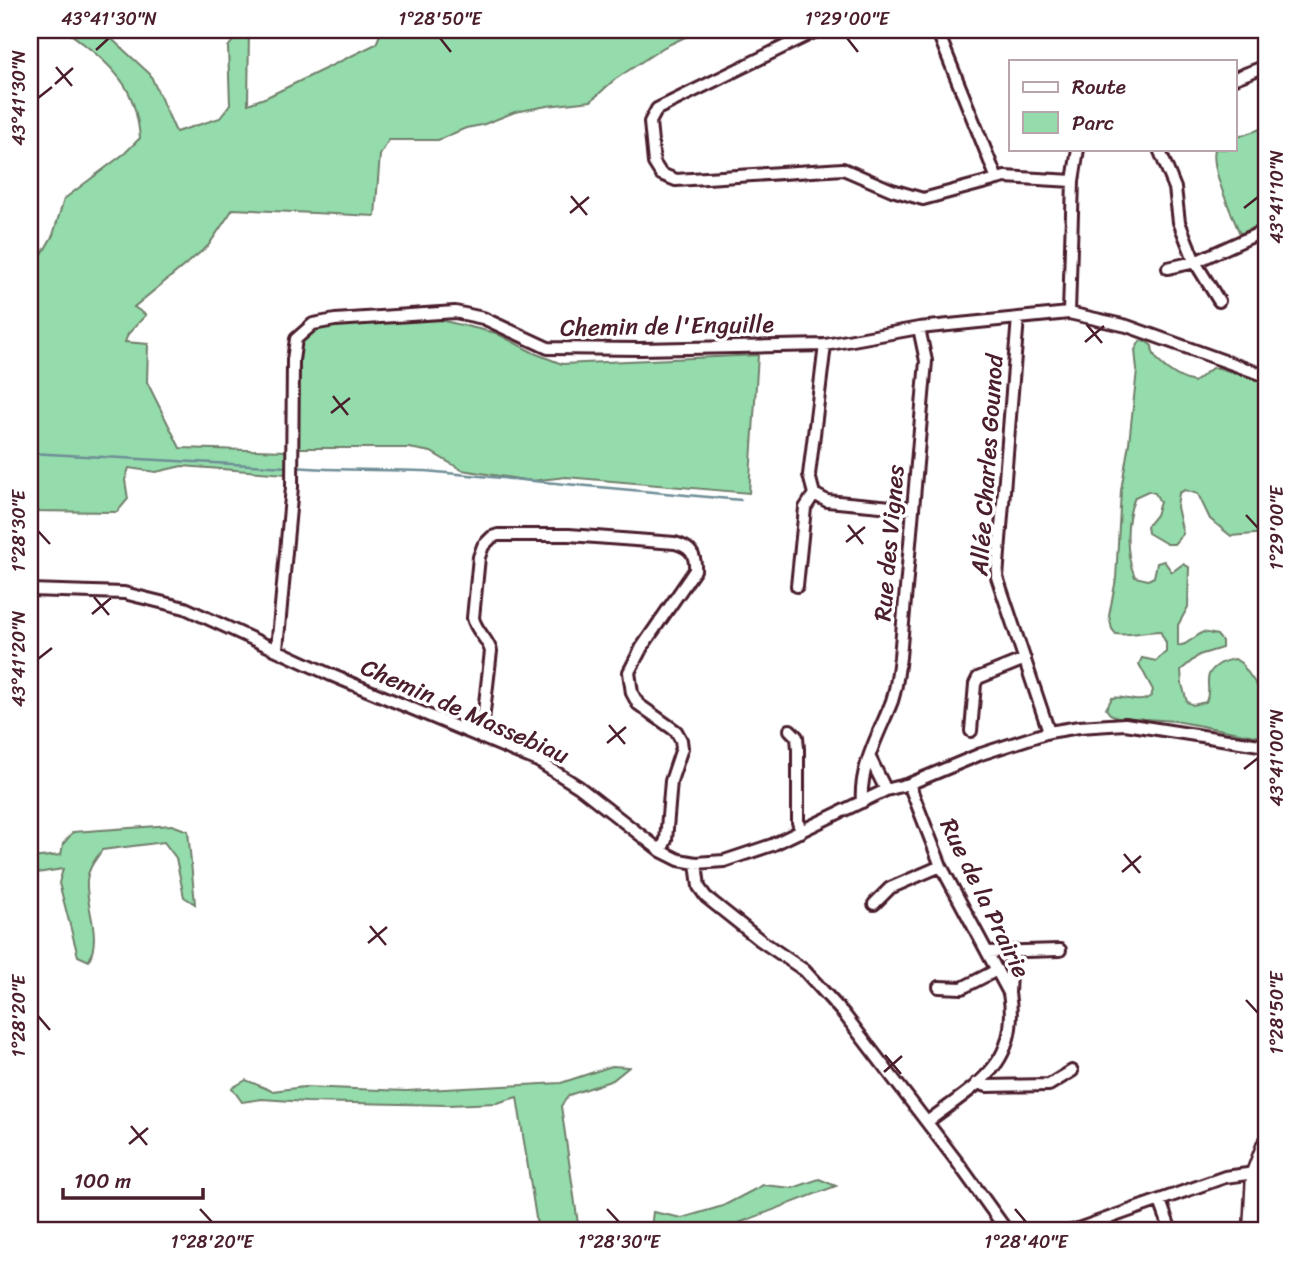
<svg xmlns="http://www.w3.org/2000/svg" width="1296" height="1261" viewBox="0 0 1296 1261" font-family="Sriracha,sans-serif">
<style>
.green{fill:#94dcab;stroke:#6f7e6b;stroke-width:2}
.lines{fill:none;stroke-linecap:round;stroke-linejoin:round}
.stream{stroke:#6e8d96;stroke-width:2.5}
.minor-casing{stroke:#4a1f2b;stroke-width:16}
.secondary-casing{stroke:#4a1f2b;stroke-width:21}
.minor{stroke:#fff;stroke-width:10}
.secondary{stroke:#fff;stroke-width:16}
.ticks{fill:none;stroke:#4a1f2b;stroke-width:2.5}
.labels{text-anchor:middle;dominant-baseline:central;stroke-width:7;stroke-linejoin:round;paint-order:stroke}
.street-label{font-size:24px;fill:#4a1f2b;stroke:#fff}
.neatline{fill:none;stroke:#4a1f2b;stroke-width:2.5}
.ticks-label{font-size:18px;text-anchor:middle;fill:#4a1f2b}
</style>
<rect width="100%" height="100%" fill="#fff"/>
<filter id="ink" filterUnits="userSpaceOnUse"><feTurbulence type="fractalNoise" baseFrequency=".0143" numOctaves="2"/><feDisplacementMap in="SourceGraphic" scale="14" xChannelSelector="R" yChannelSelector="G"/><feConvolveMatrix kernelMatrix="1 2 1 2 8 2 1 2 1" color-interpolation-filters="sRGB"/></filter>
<g filter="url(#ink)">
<path class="green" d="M63 30H102L150 74 176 132 220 118 230 105 228 47 236 37V30H249L248 104 267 97 376 44 382 30H700L664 47 614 80 591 101 547 106 515 112 482 125 466 128 438 140H389L380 155 375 216 233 209 208 246 134 307 146 315 128 334 125 342 148 344 147 382 180 448 286 451V474L182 466 156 472 129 468 125 480 128 499 117 512 30 511V275L53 235 64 199 125 153 140 138C136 95 123 76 90 49 81 42 73 34 63 30Z
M1266 127V223L1240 234C1232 214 1210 169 1215 149H1235V138Z
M440 320 496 333 534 353 562 364 758 355 749 493 566 477 531 481 462 470 431 452 409 448H299L298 353 305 336 316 326Z
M1140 341 1147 342 1152 346C1152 363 1179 379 1194 382L1212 368H1219L1266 383V533L1231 536 1210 519 1198 494 1185 490 1179 493 1177 507 1183 534 1174 544H1167L1148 533 1147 526 1156 515 1160 502 1155 493 1148 491 1135 497C1125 520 1125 554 1135 577L1148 580 1154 577 1157 563 1164 561 1172 572 1183 564 1189 567 1188 607 1178 625V646L1185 644 1203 632 1217 635 1222 641V648L1199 655 1181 670 1182 684 1187 702 1193 705 1206 702C1213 686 1200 677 1218 665 1224 661 1228 660 1235 659L1241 663 1258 687 1266 686V738L1175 721 1117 717 1110 714 1106 709 1112 698C1126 695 1138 706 1151 696L1153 690 1139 664 1142 658 1156 661 1166 652V643L1160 631C1146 631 1128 636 1116 634L1112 629 1109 616 1116 579 1121 490 1129 443 1137 370 1135 350Z
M172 825 188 831 195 904 184 897 176 858 164 842 102 850C96 859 88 868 87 880 85 907 102 934 89 961L78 956 59 883 63 869 30 874V858L61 855 63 844 73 832Z
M612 1066 629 1067 613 1080 569 1095 561 1106 578 1224 585 1231H538L517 1097 497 1103 448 1105 306 1102 262 1099 242 1102 232 1088 246 1080 272 1091 304 1087 406 1091 561 1083Z
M819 1179 836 1186 718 1231H642L651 1228 653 1212 682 1218 723 1206 763 1185 793 1188Z"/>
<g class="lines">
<path class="stream" d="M30 453 288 467
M294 467C338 471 381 469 425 471L741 500"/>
<defs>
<path id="minor" d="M818 30 657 109 650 122 654 163 661 174 676 180 843 169 892 190 923 199 1005 177 1073 181
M937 30 997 179
M1189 32 1195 30
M1235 78 1266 66
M1159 149 1175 188 1179 222 1195 262 1219 301
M1168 268 1195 262 1266 230
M1069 313 1073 181 1078 149
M1018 318 997 577 1049 732
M825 345 809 475 814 494 827 501 913 509
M797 586 805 508 814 494
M30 590 124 593 185 608 331 675 538 761 579 787 661 851 679 860 696 863 724 861 772 845 886 790 909 784 981 754 1049 732 1079 727 1125 724 1266 746
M277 649 292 487 293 360 296 339 313 324 335 320 455 312 483 318 548 348 640 349 825 345 919 328 1069 313 1127 326 1266 376
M790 730 797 737 798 749V822L801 832
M971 731 975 684 978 678 1025 659
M481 738 491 651C487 638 476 631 473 618L479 557 483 546 492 537 498 535H569L675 543C690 547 696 554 695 570L642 647 629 672 632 693 638 704 676 731 681 740 682 748 671 781 666 840 661 851
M870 758 886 790
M909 784 941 866 1009 993C1021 1064 977 1084 927 1122
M862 802C859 767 880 732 892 701 897 686 898 672 900 657L926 361 919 328
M696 863 699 887 706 897 760 940 804 970 844 1014 958 1163 1007 1231
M874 904 890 888 941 866
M987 952 1060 950
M939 987 962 988 997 970
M1009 993 1011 951
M977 1083 987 1086 1049 1085 1072 1071
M1160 1201 1171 1231
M1072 1231 1225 1177 1255 1173"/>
<path id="secondary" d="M1252 1231 1255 1173 1266 1144"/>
</defs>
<use href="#minor" class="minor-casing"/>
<use href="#secondary" class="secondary-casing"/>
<use href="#minor" class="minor"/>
<use href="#secondary" class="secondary"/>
</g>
</g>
<path class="ticks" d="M440 38 451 52M847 38 858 52M96 50 109 38M56 67 72 86M55 84 73 68M38 98 52 87M571 196 587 215M1244 208 1258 197M570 213 589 197M1087 325 1102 343M1085 342 1104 326M333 396 348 415M331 413 350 398M1246 515 1258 528M848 525 863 544M38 531 50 544M846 542 865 527M94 597 109 615M92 614 111 598M38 659 52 648M609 725 625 744M607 743 626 727M1244 769 1258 758M1124 854 1140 873M1122 872 1141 856M370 926 386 945M368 943 387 927M1246 1000 1258 1013M38 1016 50 1030M885 1055 901 1074M884 1072 902 1056M131 1126 147 1145M129 1144 148 1128M200 1209 212 1222M607 1209 619 1222M1015 1209 1026 1222"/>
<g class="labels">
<g class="street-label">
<text transform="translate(667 326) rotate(-1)">Chemin de l'Enguille</text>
<text transform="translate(987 465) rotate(-86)">Allée Charles Gounod</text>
<text transform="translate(889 543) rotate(-85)">Rue des Vignes</text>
<text transform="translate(465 711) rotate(24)">Chemin de Massebiau</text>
<text transform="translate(985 898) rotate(64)">Rue de la Prairie</text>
</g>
</g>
<rect width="1296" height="1261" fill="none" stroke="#fff" stroke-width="77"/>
<rect x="1009" y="60" width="228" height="91" fill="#ffffff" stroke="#b7a5aa" stroke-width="2"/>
<rect x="1023" y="82" width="35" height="10" fill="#ffffff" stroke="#b7a5aa" stroke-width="2"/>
<text x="1072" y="94" font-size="21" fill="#4a1f2b">Route</text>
<rect x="1023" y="112" width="35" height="21" fill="#94dcab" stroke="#b7a5aa" stroke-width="2"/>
<text x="1072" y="130" font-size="21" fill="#4a1f2b">Parc</text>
<path d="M63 1188v10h140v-10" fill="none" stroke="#4a1f2b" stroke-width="3.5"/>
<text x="74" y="1188" font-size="21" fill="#4a1f2b" stroke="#ffffff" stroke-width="5" paint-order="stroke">100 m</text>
<rect x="38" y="38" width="1220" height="1184" class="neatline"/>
<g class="ticks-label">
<text x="109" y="25">43°41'30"N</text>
<text x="440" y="25">1°28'50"E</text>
<text x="847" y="25">1°29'00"E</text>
<text transform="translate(19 98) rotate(-90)" y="6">43°41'30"N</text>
<text transform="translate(1277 197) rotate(-90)" y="6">43°41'10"N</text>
<text transform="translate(1277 528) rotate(-90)" y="6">1°29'00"E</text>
<text transform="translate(19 531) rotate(-90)" y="6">1°28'30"E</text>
<text transform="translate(19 659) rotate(-90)" y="6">43°41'20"N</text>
<text transform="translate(1277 758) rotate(-90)" y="6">43°41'00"N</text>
<text transform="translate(1277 1013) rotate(-90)" y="6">1°28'50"E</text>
<text transform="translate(19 1016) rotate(-90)" y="6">1°28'20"E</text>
<text x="212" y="1248">1°28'20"E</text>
<text x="619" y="1248">1°28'30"E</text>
<text x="1026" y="1248">1°28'40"E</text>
</g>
</svg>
